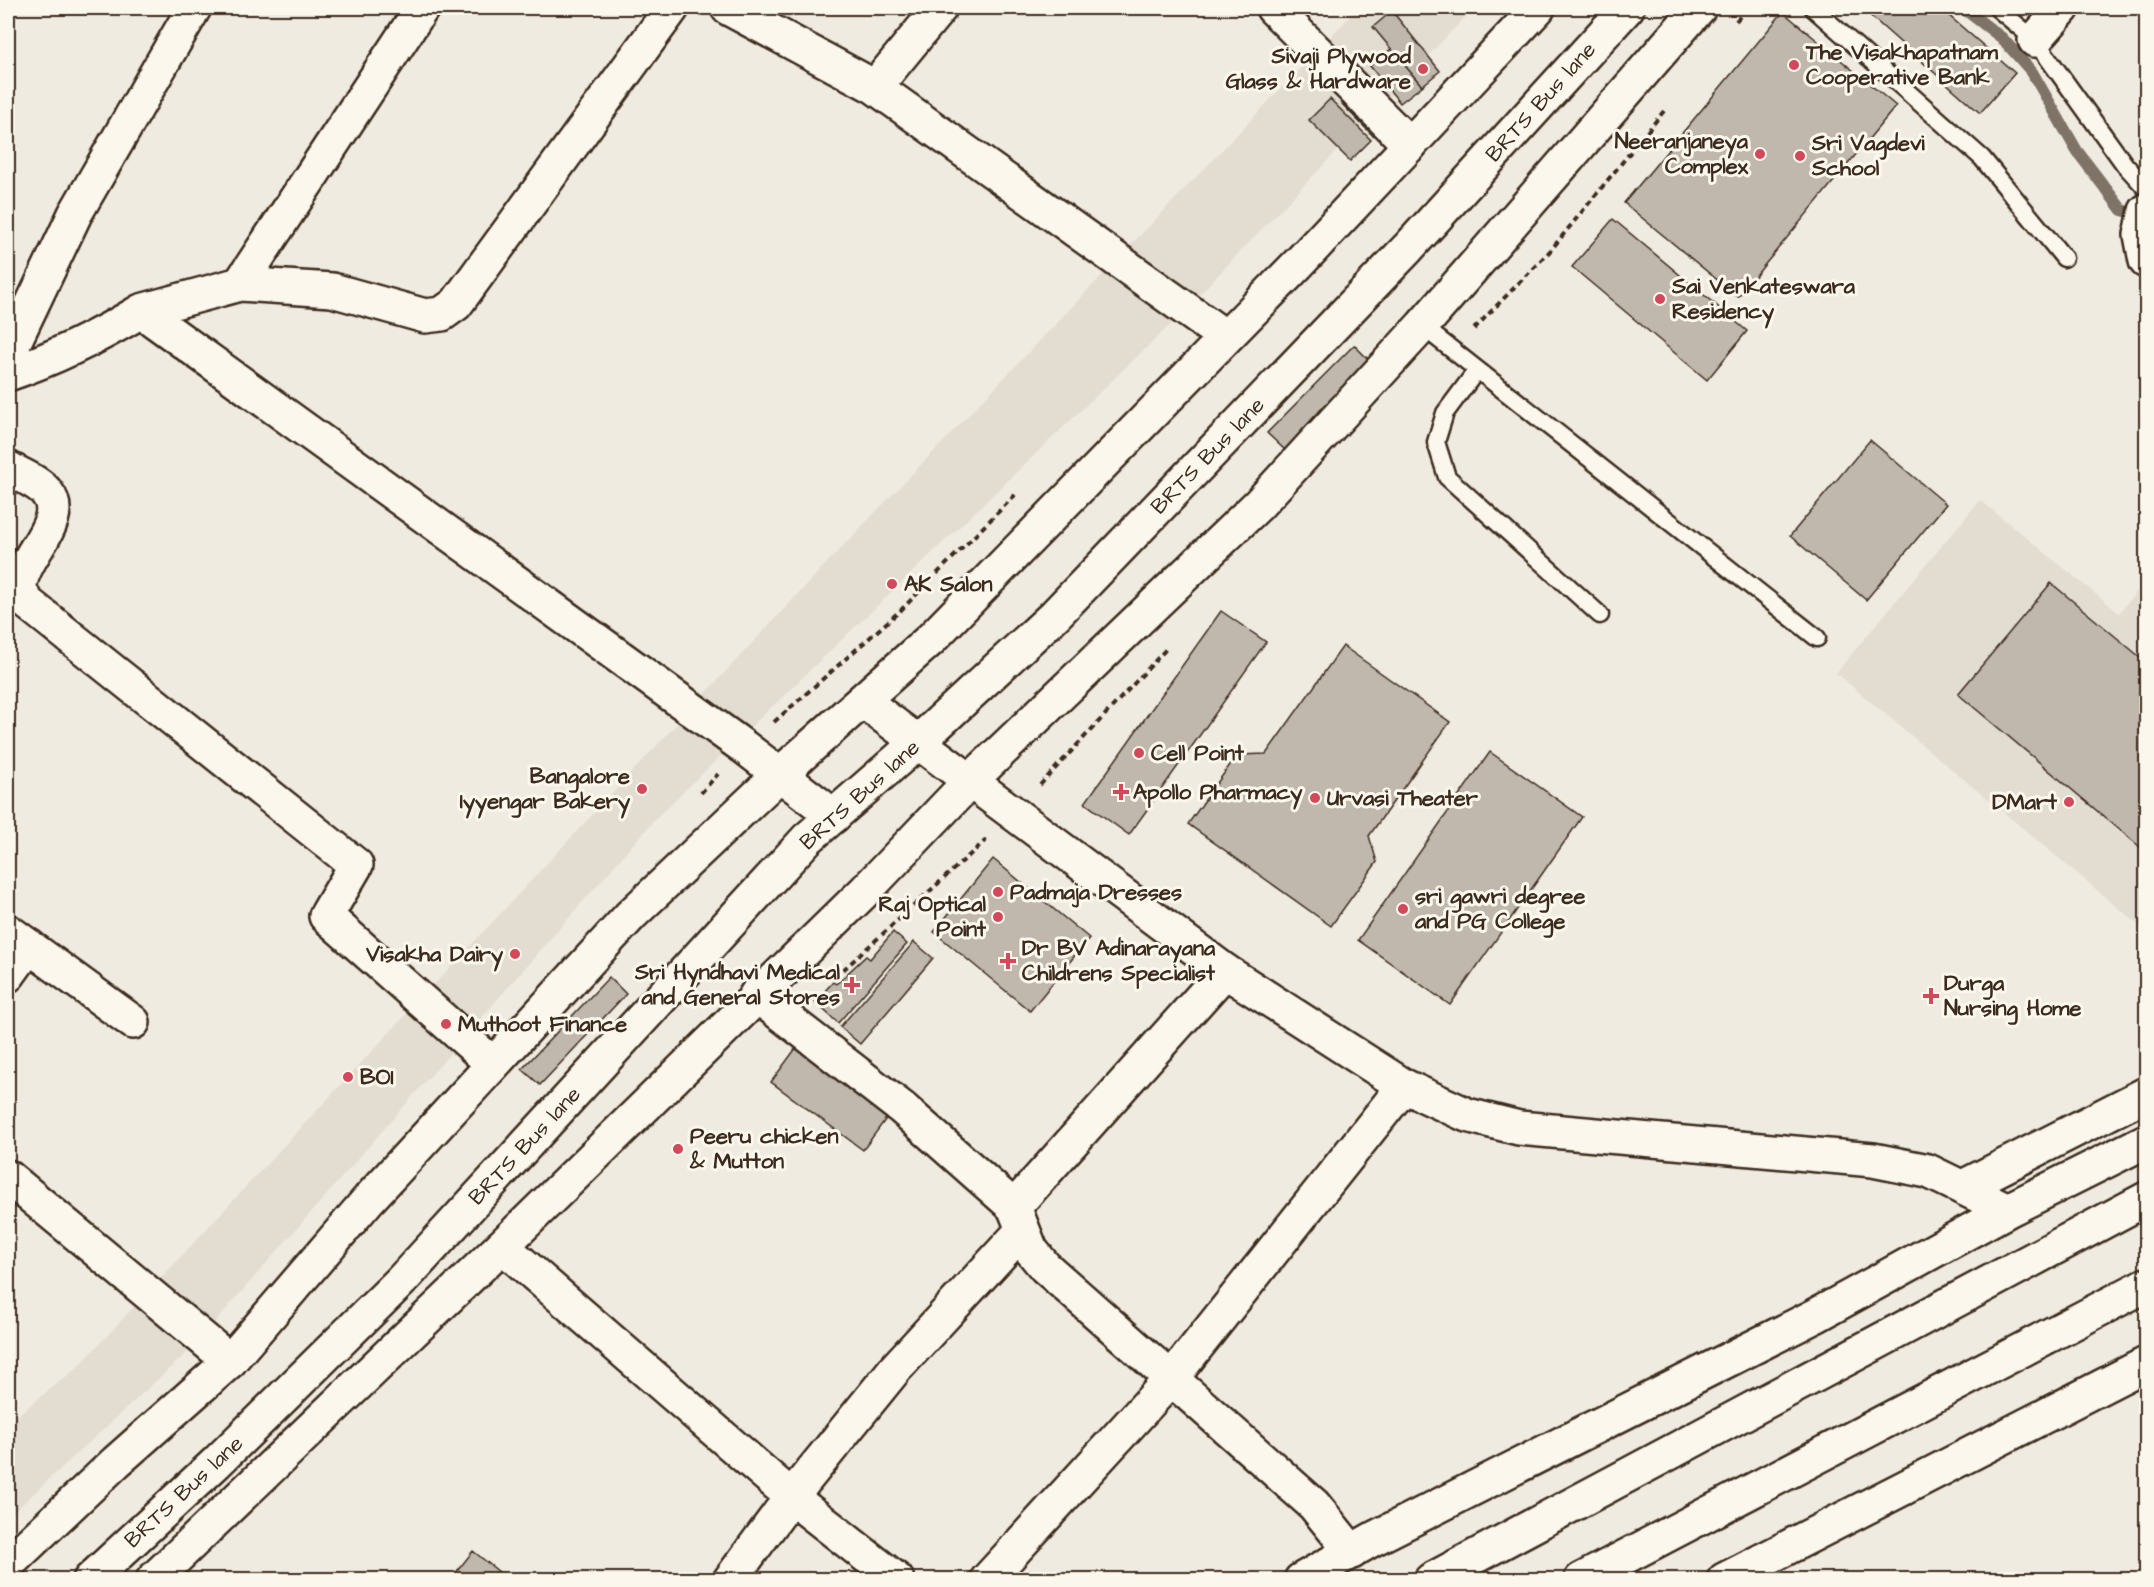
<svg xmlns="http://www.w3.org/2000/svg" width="2154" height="1587" viewBox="0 0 2154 1587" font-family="'Architects Daughter',sans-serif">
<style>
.built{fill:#e2dcd1}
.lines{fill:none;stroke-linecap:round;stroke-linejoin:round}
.stream{stroke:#7f7367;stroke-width:12}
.building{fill:#c0b8ad;stroke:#3b2a1e;stroke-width:1.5}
.service-casing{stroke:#3b2a1e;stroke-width:21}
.minor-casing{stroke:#3b2a1e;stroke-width:38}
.tertiary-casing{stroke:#3b2a1e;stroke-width:38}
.primary-casing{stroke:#3b2a1e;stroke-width:38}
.path{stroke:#3b2a1e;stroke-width:4;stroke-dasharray:6 4.5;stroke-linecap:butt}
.service{stroke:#fbf7ec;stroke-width:16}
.minor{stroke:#fbf7ec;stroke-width:33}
.tertiary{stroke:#fbf7ec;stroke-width:33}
.primary{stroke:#fbf7ec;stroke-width:33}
.poi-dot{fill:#d1495b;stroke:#fbf7ec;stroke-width:2}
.labels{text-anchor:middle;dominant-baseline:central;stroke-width:6;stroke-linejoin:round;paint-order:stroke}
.poi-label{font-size:22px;font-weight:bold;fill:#3b2a1e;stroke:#fbf7ec;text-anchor:start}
.street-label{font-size:22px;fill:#3b2a1e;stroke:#fbf7ec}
</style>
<rect width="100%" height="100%" fill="#f0ebe0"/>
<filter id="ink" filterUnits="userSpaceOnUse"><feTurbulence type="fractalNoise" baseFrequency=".0167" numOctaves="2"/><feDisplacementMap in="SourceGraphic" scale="12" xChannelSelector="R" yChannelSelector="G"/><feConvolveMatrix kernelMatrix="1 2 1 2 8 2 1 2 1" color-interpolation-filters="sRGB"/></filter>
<g filter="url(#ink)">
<path class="built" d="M1358 8H1474L1172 323 658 816 194 1346 8 1517V1423L78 1367 824 566Z
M1980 500 2119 613 2146 580V931L1836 673Z"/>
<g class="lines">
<path class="stream" d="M1963 8 2002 38 2032 72 2077 151 2122 210 2145 216"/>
</g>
<path class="building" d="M1870 8H1940L2015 73 1980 113 1866 12Z
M1392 11 1440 71 1422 86 1373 27Z
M1783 12 1896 106 1738 297 1624 203Z
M1391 49 1422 86 1400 103 1370 66Z
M1354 93 1384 124 1373 136 1342 104Z
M1330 99 1371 140 1350 161 1309 120Z
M1613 219 1747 331 1707 380 1572 267Z
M1354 345 1372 363 1286 451 1267 433Z
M1870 440 1946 504 1866 600 1790 536Z
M2051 583 2146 662V852L1958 694Z
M1221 611 1266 642 1129 835 1085 803Z
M1343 646 1450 722 1369 836 1377 862 1331 926 1188 824 1237 755 1266 754Z
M1490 752 1582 817 1450 1005 1358 940Z
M993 859 1089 938 1030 1011 934 932Z
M893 932 907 944 838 1023 815 1002 833 982 836 984 866 956 870 959Z
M914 942 933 958 860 1044 840 1027Z
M609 977 626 994 540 1085 522 1069Z
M799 1044 891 1112 863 1150 771 1082Z
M473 1551 509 1580H450Z"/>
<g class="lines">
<defs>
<path id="service" d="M1813 8 1982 158 2064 258
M1997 8 2035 40 2125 165 2146 188
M1422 326 1817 638
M1477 370 1445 413 1436 442 1447 477 1600 615"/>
<path id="minor" d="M728 8 875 87 1225 337
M1273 8 1410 145
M2035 40 2063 8
M875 87 940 8
M2146 211 2141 235 2146 261
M240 284 332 290 425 316 442 314 456 304 672 8
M141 311 240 284 422 8
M8 355 75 214 194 8
M8 374C55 358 98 337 141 311L744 747 834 816
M8 468C20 475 39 482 47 493 70 521 19 558 20 588 20 591 24 597 25 601L356 865 326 916 493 1064
M8 931 133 1022
M8 975 29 946
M756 995 902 1108 1014 1207 1031 1250 1045 1267 1314 1505 1352 1552
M8 1177 230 1361
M1014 1207 1225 971
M502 1246 800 1504 897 1580
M730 1580 792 1496 895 1369 1023 1230
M987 1580 1171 1379 1404 1086"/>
<path id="tertiary" d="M863 701 1225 971 1404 1086 1467 1115 1519 1128 1873 1160 1928 1171 2008 1210
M1963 1187 2146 1094
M1301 1580 1373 1539 1817 1315 2008 1210 2146 1141
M1724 1580 2146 1364"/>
<path id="primary" d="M8 1564 116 1462 230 1361 369 1199 631 915 779 775 931 639 1298 264 1538 8
M90 1580 216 1463 402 1280 807 839 917 743 1055 615 1408 248 1627 8
M153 1580 502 1246 866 890 970 781 1258 505 1422 326 1699 8
M1431 1580 2146 1199
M1581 1580 2146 1285"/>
</defs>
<use href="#service" class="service-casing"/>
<use href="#minor" class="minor-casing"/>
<use href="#tertiary" class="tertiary-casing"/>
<use href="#primary" class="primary-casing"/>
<path class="path" d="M1736 21 1747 8
M1474 329 1550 251 1664 111
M774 722 901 610 1017 493
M1040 785 1167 648
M701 793 718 774
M843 970 986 840"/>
<use href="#service" class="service"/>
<use href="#minor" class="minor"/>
<use href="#tertiary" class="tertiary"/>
<use href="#primary" class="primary"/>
</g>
</g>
<g class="poi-dot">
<circle cx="1794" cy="65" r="6"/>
<circle cx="1423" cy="69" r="6"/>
<circle cx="1760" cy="154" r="6"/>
<circle cx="1800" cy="156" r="6"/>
<circle cx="1660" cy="299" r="6"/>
<circle cx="892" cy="584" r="6"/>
<circle cx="1139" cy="753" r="6"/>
<circle cx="642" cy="789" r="6"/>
<path d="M1118 783h6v6h6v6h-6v6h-6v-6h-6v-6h6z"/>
<circle cx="1315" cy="798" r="6"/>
<circle cx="2069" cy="802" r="6"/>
<circle cx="998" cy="892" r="6"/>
<circle cx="1403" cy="909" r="6"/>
<circle cx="998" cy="917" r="6"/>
<circle cx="515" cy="954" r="6"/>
<path d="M1005 952h6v6h6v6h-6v6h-6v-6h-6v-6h6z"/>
<path d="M849 976h6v6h6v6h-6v6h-6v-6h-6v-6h6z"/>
<path d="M1928 987h6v6h6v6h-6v6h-6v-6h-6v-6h6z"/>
<circle cx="446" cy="1024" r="6"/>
<circle cx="348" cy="1077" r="6"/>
<circle cx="678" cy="1149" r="6"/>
</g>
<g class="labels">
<g class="poi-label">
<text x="1806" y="52">The Visakhapatnam<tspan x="1806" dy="25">Cooperative Bank</tspan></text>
<text x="1411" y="56" text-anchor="end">Sivaji Plywood<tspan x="1411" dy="25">Glass &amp; Hardware</tspan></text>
<text x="1748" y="141" text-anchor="end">Neeranjaneya<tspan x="1748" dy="25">Complex</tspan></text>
<text x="1812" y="143">Sri Vagdevi<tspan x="1812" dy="25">School</tspan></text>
<text x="1672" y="286">Sai Venkateswara<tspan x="1672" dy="25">Residency</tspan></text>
<text x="904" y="584">AK Salon</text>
<text x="1151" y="753">Cell Point</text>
<text x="630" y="776" text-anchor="end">Bangalore<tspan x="630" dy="25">Iyyengar Bakery</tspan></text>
<text x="1133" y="792">Apollo Pharmacy</text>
<text x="1327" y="798">Urvasi Theater</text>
<text x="2057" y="802" text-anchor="end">DMart</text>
<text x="1010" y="892">Padmaja Dresses</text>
<text x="1415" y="896">sri gawri degree<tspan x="1415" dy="25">and PG College</tspan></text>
<text x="986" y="904" text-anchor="end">Raj Optical<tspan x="986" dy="25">Point</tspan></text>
<text x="1022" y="948">Dr BV Adinarayana<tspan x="1022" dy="25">Childrens Specialist</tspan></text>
<text x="503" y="954" text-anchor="end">Visakha Dairy</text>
<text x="840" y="972" text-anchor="end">Sri Hyndhavi Medical<tspan x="840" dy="25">and General Stores</tspan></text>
<text x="1944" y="983">Durga<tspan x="1944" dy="25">Nursing Home</tspan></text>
<text x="458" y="1024">Muthoot Finance</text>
<text x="360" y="1077">BOI</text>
<text x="690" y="1136">Peeru chicken<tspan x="690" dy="25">&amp; Mutton</tspan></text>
</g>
<g class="street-label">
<text transform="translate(1541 102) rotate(-48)">BRTS Bus lane</text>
<text transform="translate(1208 456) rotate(-46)">BRTS Bus lane</text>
<text transform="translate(860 795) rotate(-42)">BRTS Bus lane</text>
<text transform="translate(525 1146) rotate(-47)">BRTS Bus lane</text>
<text transform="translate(184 1492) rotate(-43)">BRTS Bus lane</text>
</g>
</g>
<rect width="2154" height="1587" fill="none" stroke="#fbf7ec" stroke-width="30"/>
<rect x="15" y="15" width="2124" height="1557" fill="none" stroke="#3b2a1e" stroke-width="2" filter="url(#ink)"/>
</svg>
